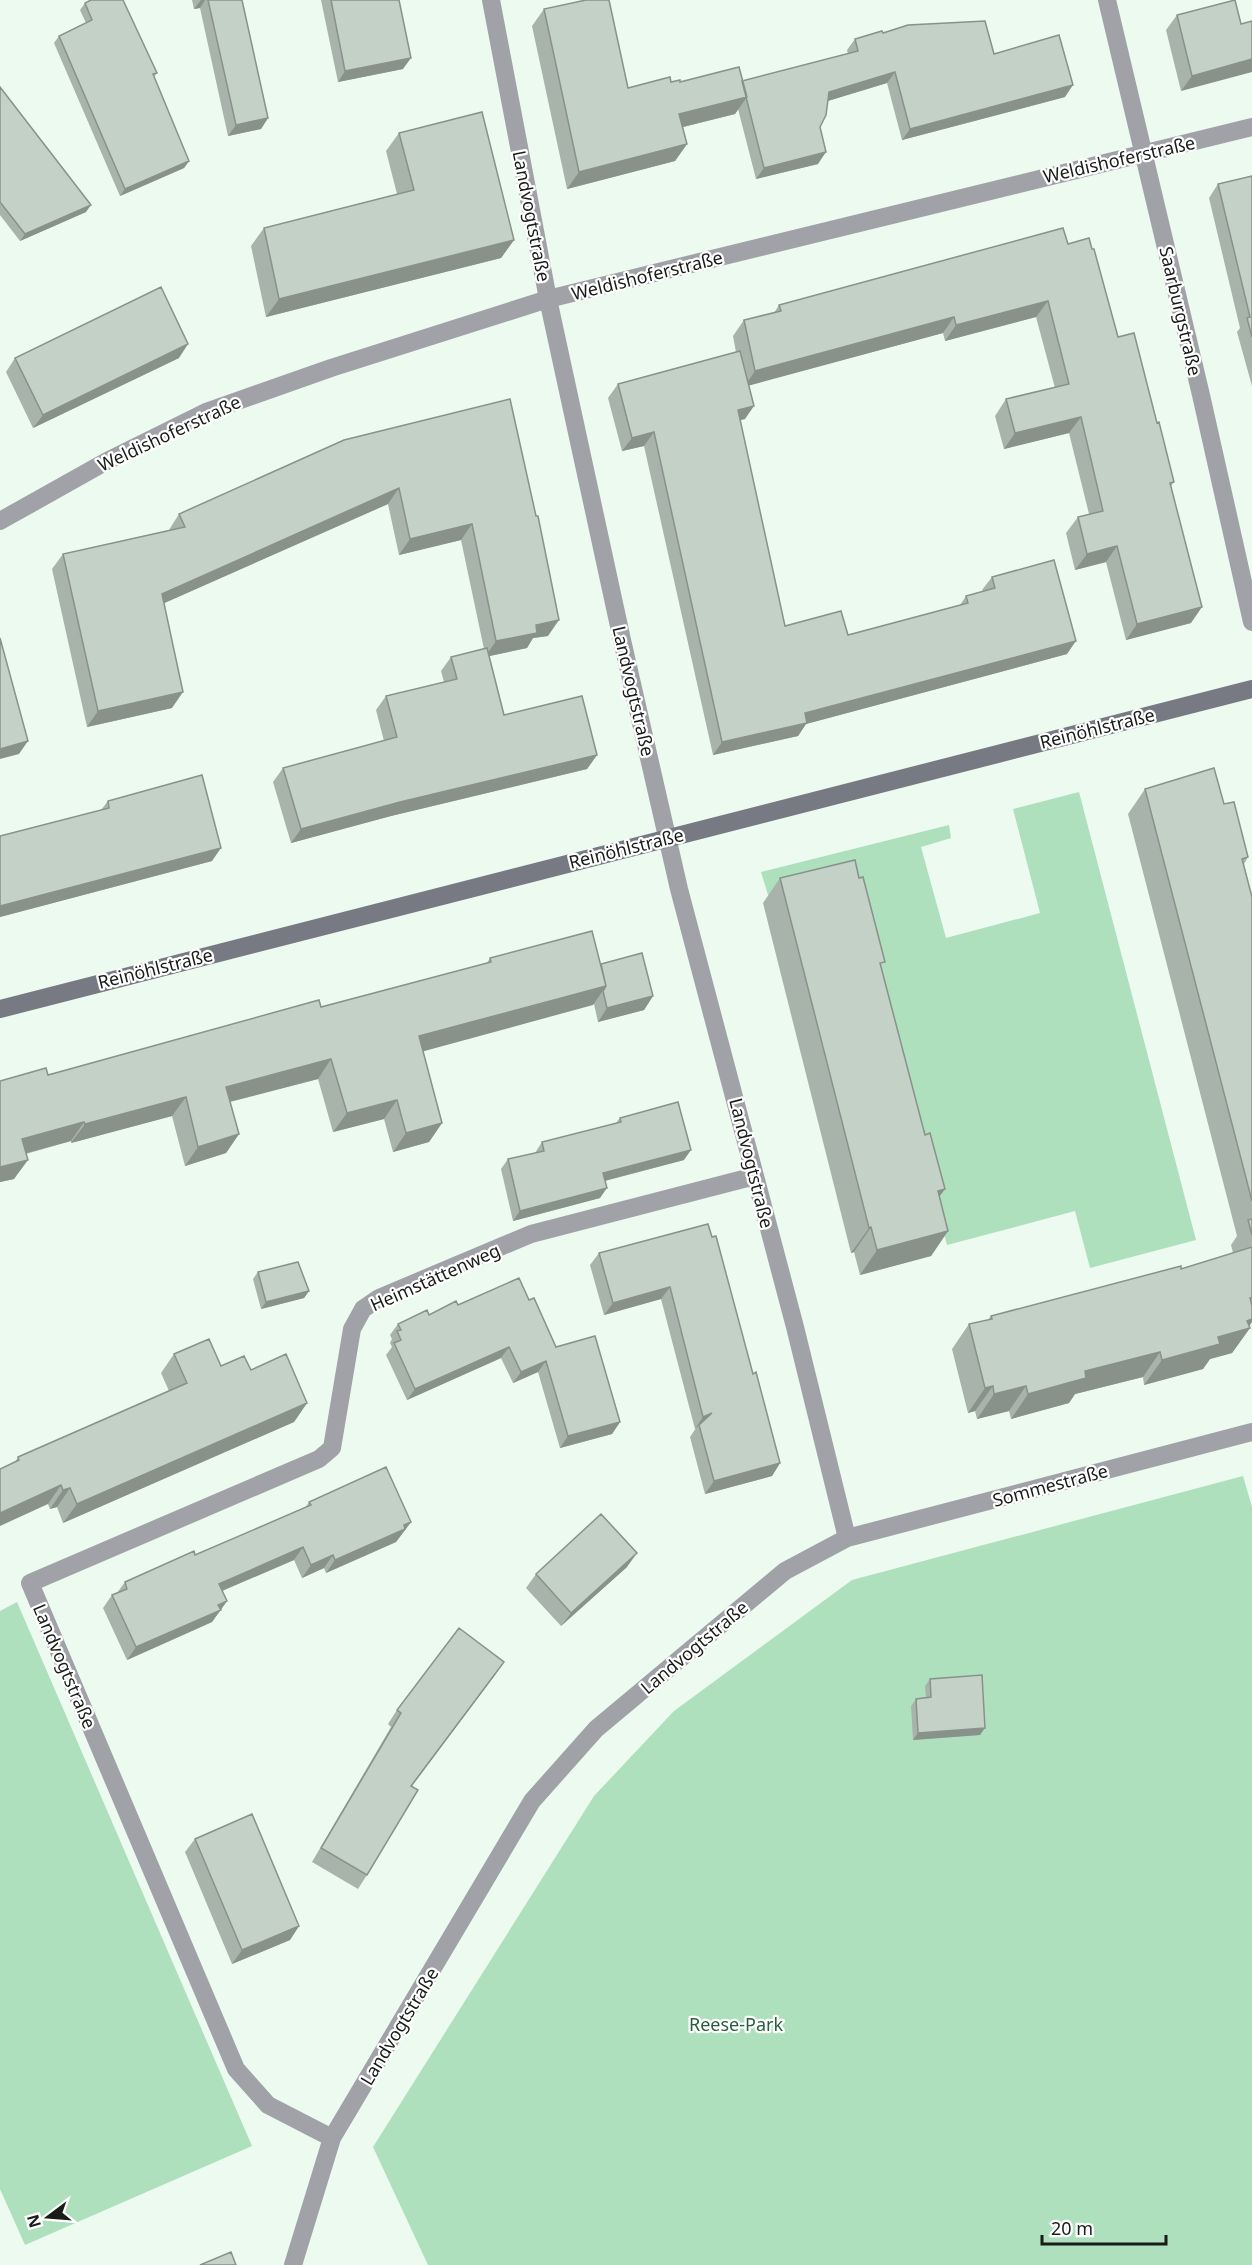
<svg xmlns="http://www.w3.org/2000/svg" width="1252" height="2265" viewBox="0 0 1252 2265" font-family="'Noto Sans',sans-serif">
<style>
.green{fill:#aee0bd}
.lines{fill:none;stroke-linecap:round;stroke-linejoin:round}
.street{stroke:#a1a2a8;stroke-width:18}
.secondary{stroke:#787a83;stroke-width:18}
.wall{fill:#a8b4ab}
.shaded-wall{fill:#88928b}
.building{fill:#c3d1c7;stroke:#88928b;stroke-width:1.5}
.labels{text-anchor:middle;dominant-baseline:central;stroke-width:4.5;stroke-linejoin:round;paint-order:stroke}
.street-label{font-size:18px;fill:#181d19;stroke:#fff}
.park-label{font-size:18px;fill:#255e3c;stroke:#fff}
</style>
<rect width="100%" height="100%" fill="#ecfaf0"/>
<path class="green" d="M1079 792 1196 1240 1090 1268 1075 1211 947 1245 850 873 768 895 761 872 949 825 951 838 921 847 946 938 1040 913 1013 809Z
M1243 1476 1252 1507V2265H428L373 2147 594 1796 674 1711 852 1580Z
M17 1602 252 2146 25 2245 0 2189V1611Z"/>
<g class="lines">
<path class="street" d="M491 0 548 299 622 640 679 889 795 1327 847 1538
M1107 0 1201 395 1252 622
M0 521 107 461 206 412 331 368 548 299 1252 127
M332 2138 268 2105 236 2069 30 1583 319 1459 332 1448 352 1329 363 1309 379 1298 531 1234 755 1176
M293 2265 332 2138 532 1801 596 1729 785 1571 847 1538 1252 1432"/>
<path class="secondary" d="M0 1009 1252 689"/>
</g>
<path class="wall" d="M192 0H242L268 118 261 129 228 136 200 8 194 9Z
M321 0H399L403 69 338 82Z
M85 3 157 73 154 77 189 161 184 168 120 196 54 43 59 36 86 23 80 10Z
M544 9 628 88 680 82 742 81 848 54 847 50 855 39 883 33 994 54 1065 97 902 140 887 83 828 101 820 127 818 164 756 179 738 109 735 114 683 127 687 144 675 161 567 189 532 26Z
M1177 15 1241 24 1181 91 1166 30Z
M0 87 86 212 20 241 0 215Z
M399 133 514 240 501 258 266 317 251 246 264 228 397 194 386 151Z
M1252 176V386L1237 332 1240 328 1209 198 1218 184Z
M1068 244 1118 337 1157 423 1174 482 1171 486 1191 623 1126 640 1106 562 1075 570 1066 533 1078 517 1089 514 1069 433 1004 449 995 416 1006 399 1055 388 1036 317 945 341 943 333 749 385 745 419 740 420 785 626 848 635 960 605 966 596 983 591 982 590 992 577 1067 654 806 724 798 736 713 755 644 446 622 451 608 398 618 384 736 352 733 336 744 320 774 313 779 305Z
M15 358H179L33 428 6 372Z
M510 399 548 636 533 638 527 648 489 656 504 715 597 755 587 769 391 816 291 843 273 782 283 768 384 741 376 710 386 696 444 682 441 671 451 657 484 649 461 540 399 555 388 504 164 603 172 708 87 727 52 569 63 554 169 530 179 514Z
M1145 789 1224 804 1248 857 1244 864 1252 897V1322L1249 1326 1250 1328 1232 1353 1210 1359 1203 1369 1144 1385 1143 1377 1075 1394 1069 1403 1011 1419 1009 1411 977 1419 975 1411 968 1413 952 1349 969 1324 988 1320 991 1316 1181 1269 1233 1253 1231 1245 1237 1236 1128 814Z
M108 801 212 861 0 917V836L101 810Z
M780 878 881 967 948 1231 931 1256 860 1275 854 1252 851 1253 763 903Z
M490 958 601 964 653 996 644 1010 598 1022 594 1004 423 1051 442 1123 429 1142 393 1152 384 1119 333 1132 318 1079 230 1102 239 1134 226 1153 185 1166 172 1116 71 1143V1141L26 1154 14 1179 0 1182V1081L48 1075 321 1007 487 963Z
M620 1118 684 1160 605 1181 600 1198 513 1221 501 1169 508 1159 535 1153 542 1142 616 1123Z
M708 1224 780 1463 772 1476 705 1494 690 1437 696 1428 695 1429 661 1299 604 1315 590 1265 599 1253Z
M258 1272 309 1291 304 1298 261 1309 253 1279Z
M529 1300 556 1347 620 1422 612 1434 560 1448 538 1372 513 1383 501 1358 407 1400 386 1355 392 1347 390 1343 392 1339 390 1335 398 1324 458 1305Z
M174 1354 221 1366 251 1370 307 1403 294 1422 63 1523 57 1507 50 1509 48 1504 15 1462 18 1457 169 1391 161 1373Z
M309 1502 411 1522 396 1542 326 1573 324 1568 302 1578 294 1560 222 1591 227 1601 212 1622 127 1660 103 1608 112 1595 117 1593 125 1582 195 1555 305 1508Z
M627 1567 561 1626 526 1588 536 1574Z
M495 1675 412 1786 367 1875 358 1889 312 1862 391 1727 388 1724 397 1710Z
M930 1679 980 1735 913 1740 911 1706 916 1699 926 1698 925 1686Z
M195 1839 299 1926 290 1940 232 1964 185 1852Z"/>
<path class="shaded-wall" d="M201 0H205L200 8 194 9Z
M411 58 403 69 338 82 345 71Z
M1252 59V72L1181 91 1192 76Z
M895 72 887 83 821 103 829 92Z
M1073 85 1065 97 902 140 910 129Z
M747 97 735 114 667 131 679 114Z
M268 118 261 129 228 136 236 125Z
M687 144 675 161 567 189 579 172Z
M826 152 818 164 756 179 764 168Z
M189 161 184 168 120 196 125 189Z
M91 205 86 212 20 241 25 234Z
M514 240 501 258 266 317 279 299Z
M1048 301 1036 317 945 341 956 325Z
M954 317 943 333 744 387 755 371Z
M188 344 179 358 33 428 43 415Z
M754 406 745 419 728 423 738 410Z
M1081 417 1069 433 1004 449 1015 433Z
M654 432 644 446 622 451 632 438Z
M399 488 388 504 151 609 162 594Z
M472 524 461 540 399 555 410 539Z
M1117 546 1106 562 1075 570 1087 554Z
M1202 607 1191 623 1126 640 1137 624Z
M559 620 548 636 533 638 527 648 485 657 496 641 536 625Z
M1076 641 1067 654 806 724 798 736 713 755 722 742 805 713Z
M183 692 172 708 87 727 98 711Z
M28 741 19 754 0 759V749Z
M597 755 587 769 391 816 291 843 301 829 400 802Z
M221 848 212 861 0 917V906Z
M606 986 593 1005 406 1056 419 1036Z
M653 996 644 1010 598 1022 607 1008Z
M331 1059 318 1079 213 1106 226 1087Z
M186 1097 172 1116 71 1143 85 1124Z
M397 1100 384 1119 333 1132 347 1113Z
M84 1122 71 1141 8 1158 22 1139Z
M442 1123 429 1142 393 1152 406 1133Z
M239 1134 226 1153 185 1166 198 1147Z
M691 1150 684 1160 596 1183 603 1173Z
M28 1160 14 1179 0 1182V1167Z
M607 1188 600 1198 513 1221 520 1211Z
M945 1189 927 1214 938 1191Z
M871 1227 854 1252 851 1253 869 1228Z
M948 1231 931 1256 860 1275 877 1250Z
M670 1287 661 1299 604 1315 613 1303Z
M309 1291 304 1298 261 1309 266 1302Z
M1252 1319V1322L1248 1328H1250L1232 1353 1210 1359 1203 1369 1144 1385 1162 1360 1218 1337 1247 1321Z
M509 1347 501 1358 407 1400 415 1389Z
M1160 1352 1143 1377 1075 1394 1069 1403 1011 1419 1028 1394 1085 1371Z
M546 1361 538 1372 513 1383 521 1372Z
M993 1386 975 1411 968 1413 985 1388Z
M1026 1386 1009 1411 977 1419 994 1394Z
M307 1403 294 1422 63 1523 77 1504Z
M712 1413 696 1428 695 1429 703 1417Z
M620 1422 612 1434 560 1448 568 1436Z
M780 1463 772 1476 705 1494 714 1481Z
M61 1485 48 1504 0 1526V1513Z
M70 1488 57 1507 50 1509 63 1490Z
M411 1522 396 1542 326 1573 335 1560Z
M303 1547 294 1560 210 1596 219 1584Z
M637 1553 627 1567 561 1626 571 1613Z
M333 1555 324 1568 302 1578 311 1565Z
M227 1601 212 1622 127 1660 136 1647Z
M504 1662 495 1675 402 1799 411 1786Z
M985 1728 980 1735 913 1740 918 1733Z
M299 1926 290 1940 232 1964 242 1950Z"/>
<path class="building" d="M91 0H123L157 73 153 74 189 161 125 189 59 36 92 20 85 3Z
M208 0H242L268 118 236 125Z
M331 0H399L411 58 345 71Z
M586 0H609L628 88 670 77 671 82 680 80V82L739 67 747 97 679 114 687 144 579 172 544 9Z
M1235 0 1241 24 1252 21V59L1192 76 1177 15Z
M985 21 994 54 1059 35 1073 85 910 129 895 72 829 92 826 115 820 127 826 152 764 168 742 81 858 51 855 39 882 31 883 33 908 25Z
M0 87 91 205 25 234 0 202Z
M482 112 514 240 279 299 264 228 414 190 399 133Z
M1252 176V337L1247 318 1250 317 1218 184Z
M1063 228 1068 244 1089 238 1092 249H1094L1118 337 1134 333 1157 423 1159 422 1174 482 1170 483 1202 607 1137 624 1117 546 1087 554 1078 517 1103 511 1081 417 1015 433 1006 399 1069 384 1048 301 956 325 954 317 755 371 744 320 781 311 779 305Z
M161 287 188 344 43 415 15 358Z
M740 351 754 406 738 410 785 626 841 611 848 635 968 603 966 596 995 588 992 577 1054 560 1076 641 805 713 807 723 722 742 654 432 632 438 618 384Z
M510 399 536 516H538L559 620 536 625 537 633 496 641 472 524 410 539 399 488 162 594 183 692 98 711 63 554 185 527 179 514 344 440Z
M0 638 28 741 0 749Z
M487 648 504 715 582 696 597 755 400 802 301 829 283 768 397 737 386 696 457 679 451 657Z
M1214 768 1224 804 1234 802 1248 857 1242 859 1252 897V1201L1145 789Z
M202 775 221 848 0 906V836L109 808 108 801Z
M855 860 859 878 863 877 885 962 880 963 925 1135 930 1133 945 1189 938 1191 948 1231 877 1250 871 1227 869 1228 780 878Z
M592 931 606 986 419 1036 442 1123 406 1133 397 1100 347 1113 331 1059 226 1087 239 1134 198 1147 186 1097 85 1124 84 1122 22 1139 28 1160 0 1167V1081L46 1068 48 1075 319 1000 321 1007 491 962 490 958Z
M642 953 653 996 607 1008 603 991 606 986 601 964Z
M678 1102 691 1150 603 1173 607 1188 520 1211 508 1159 544 1151 542 1142 621 1122 620 1118Z
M1252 1219V1235L1248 1220Z
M708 1224 712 1237 716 1236 753 1374 756 1372 780 1463 714 1481 699 1425 712 1413 703 1417 670 1287 613 1303 599 1253Z
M1252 1247V1298H1250L1252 1306V1319L1247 1321 1250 1328 1218 1337 1220 1344 1162 1360 1160 1352 1085 1371 1086 1378 1028 1394 1026 1386 994 1394 993 1386 985 1388 969 1324 992 1319 991 1316 1181 1266V1269Z
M298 1262 309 1291 266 1302 258 1272Z
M519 1278 529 1300 534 1298 556 1347 595 1336 620 1422 568 1436 546 1361 521 1372 509 1347 415 1389 394 1343 401 1340 397 1331 401 1330 398 1324 427 1310 429 1315 456 1301 458 1305Z
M209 1339 221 1366 244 1356 251 1370 286 1354 307 1403 77 1504 70 1488 63 1490 61 1485 0 1513V1469L19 1460 18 1457 187 1383 174 1354Z
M386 1467 411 1522 404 1525 405 1529 335 1560 333 1555 311 1565 303 1547 219 1584 227 1601 218 1605 221 1610 136 1647 112 1595 127 1589 125 1582 194 1551 195 1555 311 1505 309 1502Z
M601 1514 637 1553 571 1613 536 1574Z
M459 1628 504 1662 411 1786 418 1790 367 1875 321 1848 401 1713 397 1710Z
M982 1675 985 1728 918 1733 916 1699 931 1697 930 1679Z
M252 1814 299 1926 242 1950 195 1839Z
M231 2252 236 2265H200Z"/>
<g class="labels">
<g class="street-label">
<text transform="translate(1119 159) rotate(-13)">Weldishoferstraße</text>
<text transform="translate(532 216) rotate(79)">Landvogtstraße</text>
<text transform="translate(647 275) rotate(-14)">Weldishoferstraße</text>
<text transform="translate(1181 311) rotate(77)">Saarburgstraße</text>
<text transform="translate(169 433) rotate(-25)">Weldishoferstraße</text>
<text transform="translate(634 691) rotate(77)">Landvogtstraße</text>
<text transform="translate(1097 728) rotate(-14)">Reinöhlstraße</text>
<text transform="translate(626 848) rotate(-14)">Reinöhlstraße</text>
<text transform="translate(155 968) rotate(-14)">Reinöhlstraße</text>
<text transform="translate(752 1163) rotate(76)">Landvogtstraße</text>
<text transform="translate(435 1277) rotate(-24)">Heimstättenweg</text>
<text transform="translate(1050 1485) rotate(-15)">Sommestraße</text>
<text transform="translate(694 1647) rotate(-40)">Landvogtstraße</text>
<text transform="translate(65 1666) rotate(67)">Landvogtstraße</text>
<text transform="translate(399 2026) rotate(-59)">Landvogtstraße</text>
</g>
<g class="park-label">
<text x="736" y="2024">Reese-Park</text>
</g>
</g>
<g transform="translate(48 2217) rotate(254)" stroke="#ffffff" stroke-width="4.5" paint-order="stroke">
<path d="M0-4.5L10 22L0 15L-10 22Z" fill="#181d19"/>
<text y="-9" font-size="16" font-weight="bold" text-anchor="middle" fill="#181d19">N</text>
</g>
<path d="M1042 2235v9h124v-9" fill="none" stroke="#181d19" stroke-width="3"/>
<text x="1051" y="2235" font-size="18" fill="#181d19" stroke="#ffffff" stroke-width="4.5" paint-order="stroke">20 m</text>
</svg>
